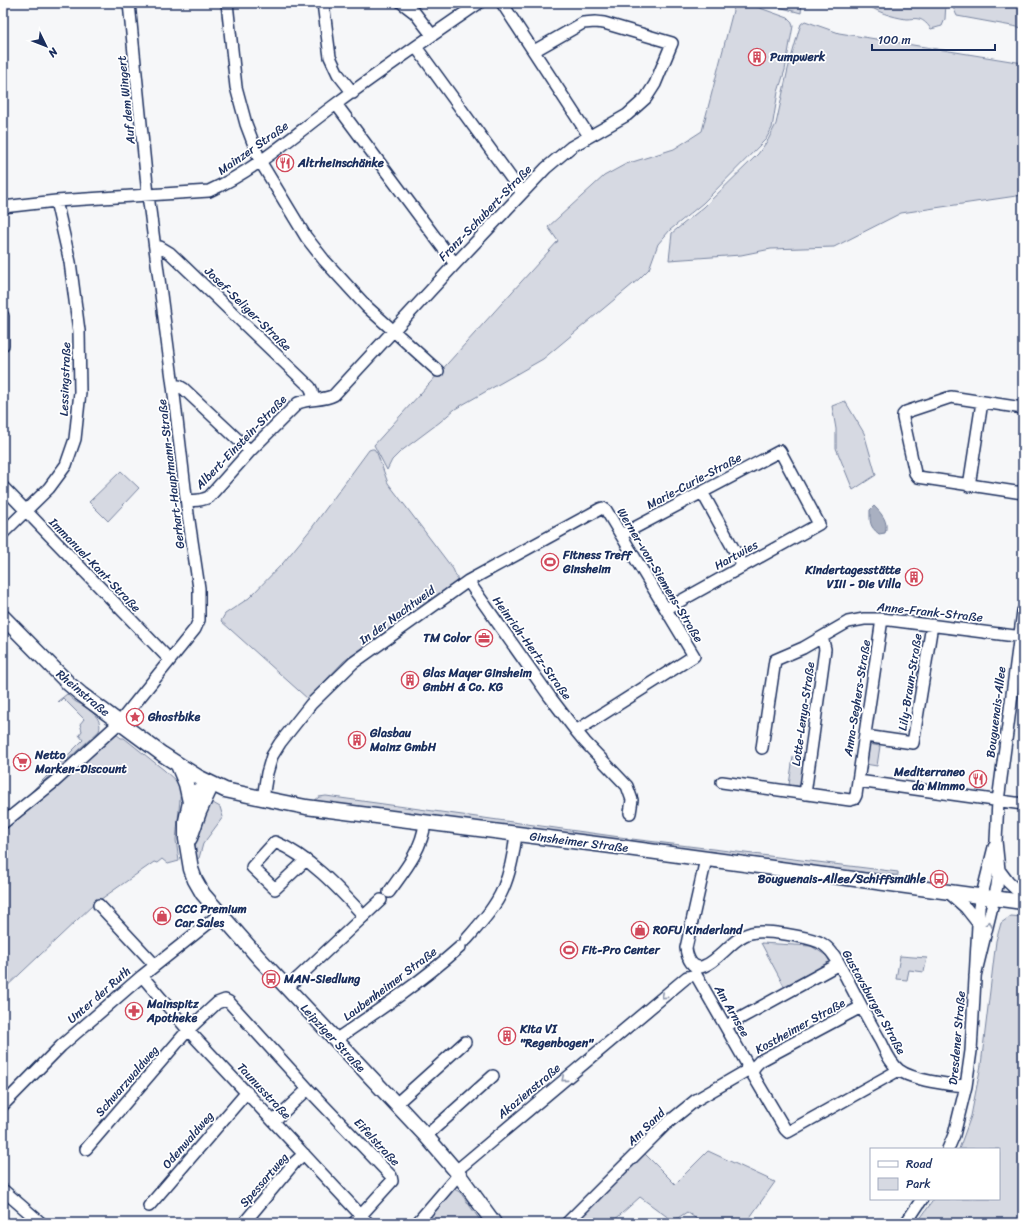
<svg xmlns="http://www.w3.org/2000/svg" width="1026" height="1226" viewBox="0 0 1026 1226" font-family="Sriracha,sans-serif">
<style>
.green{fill:#d6d9e2;stroke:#7884a0}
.water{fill:#a9b0c1;stroke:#707c99}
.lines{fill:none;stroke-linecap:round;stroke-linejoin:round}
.minor-casing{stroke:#1b2f5e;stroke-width:14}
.major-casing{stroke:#1b2f5e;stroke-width:17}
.minor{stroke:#fff;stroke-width:11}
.major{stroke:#fff;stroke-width:14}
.oneway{stroke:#8d97ae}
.labels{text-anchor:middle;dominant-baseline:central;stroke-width:3.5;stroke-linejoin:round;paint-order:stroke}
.poi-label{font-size:12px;font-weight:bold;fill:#1b2f5e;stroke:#fff;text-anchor:start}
.street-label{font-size:12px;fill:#1b2f5e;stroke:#fff}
</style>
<rect width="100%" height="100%" fill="#f6f7f9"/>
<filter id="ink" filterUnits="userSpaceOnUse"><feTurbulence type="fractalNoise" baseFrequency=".025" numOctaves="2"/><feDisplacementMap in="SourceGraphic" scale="8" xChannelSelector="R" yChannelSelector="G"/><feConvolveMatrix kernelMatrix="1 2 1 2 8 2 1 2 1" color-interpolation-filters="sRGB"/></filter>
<g filter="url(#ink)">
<path class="green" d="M735 3H746L788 18 791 21 793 26 785 70 778 92 772 128 766 139 703 203 670 230 658 244 649 269 639 279 543 359 455 409 440 422 400 452 392 460 387 470 374 445 558 241 548 227 604 176 626 164 674 149 702 131Z
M764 3H802L801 13Z
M866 3H946L945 19 942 26 931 29C928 25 924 20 919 19 915 18 911 19 906 19 893 17 875 12 866 3Z
M951 3H1023V28L957 16Z
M805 21 839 33 1023 63V195L901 213 834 247 771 249 741 255 669 260 672 233 704 207 758 154 768 140 776 124 788 69 799 30 801 24Z
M845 401 864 433 876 475 853 490 836 448V429L832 406Z
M372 449H374L377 453 388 483 453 569 457 578V581L344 661 308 699 221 621 225 614 249 598 283 563 311 529 369 450Z
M121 471 139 488 108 521 89 502Z
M67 694C69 696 73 700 76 702 87 707 104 718 99 731L23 800 83 740 79 735 82 731 80 724 84 719 63 698 59 702 58 701Z
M116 734 121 738H124L164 770 177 782 181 789 176 840 179 861 168 864 162 859 157 863 154 862 94 904 3 990V830L35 805Z
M868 744 880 746 877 766 865 764Z
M793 757 807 758 803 787 789 785Z
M326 796 627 838 626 844 314 801 319 797Z
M213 803 220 807 223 817 203 844 199 858 196 860C193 835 198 826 210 804Z
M632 839 898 872V875L832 870 631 844Z
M1011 916 1023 917V1223H917L934 1199H999V1149H959L971 1116 981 1065 996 941 1001 923Z
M761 943 811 946 827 956 830 963 784 986Z
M900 956 927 958 924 972 909 970 907 980 896 979Z
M708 1151 775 1182 746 1223H702L687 1212 673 1221 640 1197 611 1223H573L644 1153 675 1184Z
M454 1189 460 1192 482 1223H425Z"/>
<path class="water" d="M874 506C882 514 889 522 885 533L879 534C869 526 870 522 870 510Z"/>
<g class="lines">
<defs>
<path id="minor" d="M227 3 236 87 246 124 260 161 306 237 324 260 367 307 438 371
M323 3 330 57 338 74 353 93
M402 3 415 13 432 35
M502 3 589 136
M416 47 522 193
M336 104 455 264
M3 207 56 201 209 191C254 171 293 136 332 107 380 71 430 37 479 3
M156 247H160L170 253 310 387 312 391 313 399
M3 316V345
M173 386H179L184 389 250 451
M1023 408 951 397 906 412 903 415V418L915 473 918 477 1023 493
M969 486 982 402
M3 487 170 660
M702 492 743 566
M187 500C195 501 201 501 209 497L250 451 298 403C310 398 323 401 334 395L455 264 546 168 571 147 627 115 646 98 655 84 672 43 604 23 595 22 583 23 534 51
M3 533 49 488 66 465 75 439 80 392 79 331 70 262 56 201
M621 535 780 451 819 524 666 609
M468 581 550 697 576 731 585 742 627 786 632 800 630 813
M865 736 913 743 932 625
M762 748 775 660 803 648 848 622 864 619H882L1023 637
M858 781 882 619
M722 782 850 800 854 799 856 795 858 781 1023 804
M805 794 825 649 822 637
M263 798 267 773 272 756 280 743 311 704 353 663 468 581 600 509 603 508 606 510 694 656 576 731
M3 823 54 782 119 723 195 629 199 620V588L188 514 173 386 148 195 129 3
M706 859 686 948C687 957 692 971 704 966 719 961 733 937 751 933 764 929 807 937 819 942 832 948 839 963 845 975 857 998 868 1020 881 1042 886 1052 890 1063 899 1070 912 1080 949 1085 966 1086
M306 860 275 889 252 867 275 842C309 856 339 889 364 916
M999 870 1008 882 1023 896
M947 891 966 908 977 922
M389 892C404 871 422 850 425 823
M99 905 155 965
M466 940C479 925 495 908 503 889 510 873 514 852 516 834
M142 976 188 1030 368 1223
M975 976 997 886 999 870 996 841 998 801 1023 611
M287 988 381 900
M861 1007 760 1061C755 1066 752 1068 753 1075L785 1129 788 1132 899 1070
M726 1026 839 964
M335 1040C378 1011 421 982 460 947
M396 1104 465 1042
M3 1105 61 1046 142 976 220 914
M274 1121 308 1089
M426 1136 493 1076
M86 1149 188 1030 217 1003 225 1000 229 1002 308 1089 391 1176 392 1181 354 1223
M948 1149 954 1135 966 1086 971 1051 979 907 994 847
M456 1171 687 977 696 975 747 1064 746 1071 696 1100 665 1125 567 1223
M3 1190 41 1223
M149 1206 247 1092
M244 1223 295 1162 304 1154
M417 1223 459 1174
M906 1223 922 1199"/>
<path id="major" d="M3 617 69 684 81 694 162 754 198 777 225 790 271 800 306 807 627 848 1023 902
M178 765 186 784 190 802
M212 784 197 791 194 795 190 802 186 821V839L191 869 195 880 203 894 259 958 426 1136 456 1171 494 1223
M190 838 199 812 212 784"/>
</defs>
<use href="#minor" class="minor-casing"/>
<use href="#major" class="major-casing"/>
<use href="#minor" class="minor"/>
<use href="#major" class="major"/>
</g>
<defs><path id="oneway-chevron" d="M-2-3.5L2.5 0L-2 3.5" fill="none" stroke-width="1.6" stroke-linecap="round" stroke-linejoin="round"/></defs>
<g class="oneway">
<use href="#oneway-chevron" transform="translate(989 924) rotate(-75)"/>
<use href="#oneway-chevron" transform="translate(664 996) rotate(140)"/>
<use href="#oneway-chevron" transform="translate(564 1079) rotate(140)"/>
</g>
</g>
<defs>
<symbol id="building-ring" viewBox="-11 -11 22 22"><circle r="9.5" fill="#fff" stroke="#d1495b" stroke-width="1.5"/><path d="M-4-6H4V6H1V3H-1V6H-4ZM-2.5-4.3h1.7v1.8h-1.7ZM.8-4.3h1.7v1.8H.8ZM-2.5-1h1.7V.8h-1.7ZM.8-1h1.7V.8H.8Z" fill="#d1495b"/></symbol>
<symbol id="restaurant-ring" viewBox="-11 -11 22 22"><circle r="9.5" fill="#fff" stroke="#d1495b" stroke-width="1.5"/><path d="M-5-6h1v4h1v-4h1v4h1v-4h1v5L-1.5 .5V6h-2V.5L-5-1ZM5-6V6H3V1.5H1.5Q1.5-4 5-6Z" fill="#d1495b"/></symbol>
<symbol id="stadium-ring" viewBox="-11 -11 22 22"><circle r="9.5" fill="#fff" stroke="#d1495b" stroke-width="1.5"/><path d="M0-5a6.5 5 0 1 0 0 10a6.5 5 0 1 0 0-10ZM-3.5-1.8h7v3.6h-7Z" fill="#d1495b"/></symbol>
<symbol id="office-ring" viewBox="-11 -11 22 22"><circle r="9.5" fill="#fff" stroke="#d1495b" stroke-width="1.5"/><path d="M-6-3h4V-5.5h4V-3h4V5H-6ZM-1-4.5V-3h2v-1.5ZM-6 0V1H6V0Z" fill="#d1495b"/></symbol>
<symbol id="sight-ring" viewBox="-11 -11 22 22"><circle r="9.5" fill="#fff" stroke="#d1495b" stroke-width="1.5"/><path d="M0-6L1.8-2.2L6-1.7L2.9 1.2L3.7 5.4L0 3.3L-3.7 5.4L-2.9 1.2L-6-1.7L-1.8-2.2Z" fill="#d1495b"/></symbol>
<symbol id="supermarket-ring" viewBox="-11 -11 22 22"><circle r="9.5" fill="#fff" stroke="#d1495b" stroke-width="1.5"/><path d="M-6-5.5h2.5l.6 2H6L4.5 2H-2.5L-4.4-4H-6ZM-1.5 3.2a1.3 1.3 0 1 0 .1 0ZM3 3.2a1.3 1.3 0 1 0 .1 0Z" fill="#d1495b"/></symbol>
<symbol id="bus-ring" viewBox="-11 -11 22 22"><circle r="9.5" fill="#fff" stroke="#d1495b" stroke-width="1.5"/><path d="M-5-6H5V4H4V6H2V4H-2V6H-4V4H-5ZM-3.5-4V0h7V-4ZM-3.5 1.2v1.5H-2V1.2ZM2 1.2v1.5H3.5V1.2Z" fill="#d1495b"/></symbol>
<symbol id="shop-ring" viewBox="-11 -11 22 22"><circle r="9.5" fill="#fff" stroke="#d1495b" stroke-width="1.5"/><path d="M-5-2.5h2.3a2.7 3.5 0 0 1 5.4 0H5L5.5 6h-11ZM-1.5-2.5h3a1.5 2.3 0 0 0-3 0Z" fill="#d1495b"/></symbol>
<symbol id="pharmacy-ring" viewBox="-11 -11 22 22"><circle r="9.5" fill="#fff" stroke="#d1495b" stroke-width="1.5"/><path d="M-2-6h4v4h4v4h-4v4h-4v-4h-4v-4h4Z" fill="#d1495b"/></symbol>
</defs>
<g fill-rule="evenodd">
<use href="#building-ring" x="747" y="47" width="20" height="20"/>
<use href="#restaurant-ring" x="275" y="153" width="20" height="20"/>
<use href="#stadium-ring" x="540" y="552" width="20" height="20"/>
<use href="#building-ring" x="904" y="567" width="20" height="20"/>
<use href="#office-ring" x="474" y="628" width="20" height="20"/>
<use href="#building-ring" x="400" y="670" width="20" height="20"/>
<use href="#sight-ring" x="125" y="707" width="20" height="20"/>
<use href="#building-ring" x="347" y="730" width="20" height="20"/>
<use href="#supermarket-ring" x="12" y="752" width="20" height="20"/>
<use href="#restaurant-ring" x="968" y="769" width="20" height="20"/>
<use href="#bus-ring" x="929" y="869" width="20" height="20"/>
<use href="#shop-ring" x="152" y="906" width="20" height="20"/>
<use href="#shop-ring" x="630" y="920" width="20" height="20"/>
<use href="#stadium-ring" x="559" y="940" width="20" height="20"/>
<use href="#bus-ring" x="261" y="969" width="20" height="20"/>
<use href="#pharmacy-ring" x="124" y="1001" width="20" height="20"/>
<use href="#building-ring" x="497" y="1026" width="20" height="20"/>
</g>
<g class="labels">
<g class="poi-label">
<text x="770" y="57">Pumpwerk</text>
<text x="298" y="163">Altrheinschänke</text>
<text x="563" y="555">Fitness Treff<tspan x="563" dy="14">Ginsheim</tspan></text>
<text x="901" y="570" text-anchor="end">Kindertagesstätte<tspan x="901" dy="14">VIII - Die Villa</tspan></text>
<text x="471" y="638" text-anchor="end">TM Color</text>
<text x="423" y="673">Glas Mayer Ginsheim<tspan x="423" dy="14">GmbH &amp; Co. KG</tspan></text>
<text x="148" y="717">Ghostbike</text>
<text x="370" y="733">Glasbau<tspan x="370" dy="14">Mainz GmbH</tspan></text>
<text x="35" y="755">Netto<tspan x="35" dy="14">Marken-Discount</tspan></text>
<text x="965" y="772" text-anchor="end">Mediterraneo<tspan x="965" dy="14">da Mimmo</tspan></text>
<text x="926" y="879" text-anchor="end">Bouguenais-Allee/Schiffsmühle</text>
<text x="175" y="909">CCC Premium<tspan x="175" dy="14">Car Sales</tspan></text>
<text x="653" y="930">ROFU Kinderland</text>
<text x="582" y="950">Fit-Pro Center</text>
<text x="284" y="979">MAN-Siedlung</text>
<text x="147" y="1004">Mainspitz<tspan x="147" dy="14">Apotheke</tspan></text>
<text x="520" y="1029">Kita VI<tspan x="520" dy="14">"Regenbogen"</tspan></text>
</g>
<g class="street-label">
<text transform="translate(126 100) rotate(-96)">Auf dem Wingert</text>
<text transform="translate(253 148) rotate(-35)">Mainzer Straße</text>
<text transform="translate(485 213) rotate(-46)">Franz-Schubert-Straße</text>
<text transform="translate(248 309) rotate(44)">Josef-Seliger-Straße</text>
<text transform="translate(65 379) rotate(-88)">Lessingstraße</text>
<text transform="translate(241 442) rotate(-46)">Albert-Einstein-Straße</text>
<text transform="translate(171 474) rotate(-97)">Gerhart-Hauptmann-Straße</text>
<text transform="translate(694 481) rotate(-28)">Marie-Curie-Straße</text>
<text transform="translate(736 555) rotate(-29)">Hartwies</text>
<text transform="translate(95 565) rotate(46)">Immanuel-Kant-Straße</text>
<text transform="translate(660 575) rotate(59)">Werner-von-Siemens-Straße</text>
<text transform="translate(930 612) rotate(6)">Anne-Frank-Straße</text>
<text transform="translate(397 615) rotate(-36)">In der Nachtweid</text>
<text transform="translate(532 648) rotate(54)">Heinrich-Hertz-Straße</text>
<text transform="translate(910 682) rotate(-81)">Lily-Braun-Straße</text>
<text transform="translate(83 693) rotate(40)">Rheinstraße</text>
<text transform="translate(857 698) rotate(-81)">Anna-Seghers-Straße</text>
<text transform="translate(996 712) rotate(-83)">Bouguenais-Allee</text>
<text transform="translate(803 714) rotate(-82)">Lotte-Lenya-Straße</text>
<text transform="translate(579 842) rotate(7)">Ginsheimer Straße</text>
<text transform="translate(390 984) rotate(-37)">Laubenheimer Straße</text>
<text transform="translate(99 995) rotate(-41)">Unter der Ruth</text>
<text transform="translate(874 1002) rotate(61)">Gustavsburger Straße</text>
<text transform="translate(732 1011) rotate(60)">Am Arnsee</text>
<text transform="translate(800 1026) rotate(-29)">Kostheimer Straße</text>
<text transform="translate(333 1038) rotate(47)">Leipziger Straße</text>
<text transform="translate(957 1038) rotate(-85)">Dresdener Straße</text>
<text transform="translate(127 1081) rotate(-49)">Schwarzwaldweg</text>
<text transform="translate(264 1091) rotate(47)">Taunusstraße</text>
<text transform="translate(529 1091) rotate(-40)">Akazienstraße</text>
<text transform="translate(646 1127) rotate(-44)">Am Sand</text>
<text transform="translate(188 1140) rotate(-49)">Odenwaldweg</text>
<text transform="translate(377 1142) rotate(47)">Eifelstraße</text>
<text transform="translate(264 1180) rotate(-49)">Spessartweg</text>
</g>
</g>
<rect width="1026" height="1226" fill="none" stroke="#fff" stroke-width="16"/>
<rect x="8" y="8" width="1010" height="1210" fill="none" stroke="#1b2f5e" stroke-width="1.5" filter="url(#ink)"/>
<rect x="870" y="1148" width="130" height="52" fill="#ffffff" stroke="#a4acbf"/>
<rect x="878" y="1161" width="20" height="6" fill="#ffffff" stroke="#a4acbf"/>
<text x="906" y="1168" font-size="12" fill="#1b2f5e">Road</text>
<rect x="878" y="1178" width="20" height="12" fill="#d6d9e2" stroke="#a4acbf"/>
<text x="906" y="1188" font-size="12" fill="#1b2f5e">Park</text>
<g transform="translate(46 46) rotate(133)" stroke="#ffffff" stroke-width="3" paint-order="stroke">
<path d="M0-3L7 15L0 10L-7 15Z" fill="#1b2f5e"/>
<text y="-6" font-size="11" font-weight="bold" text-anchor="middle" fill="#1b2f5e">N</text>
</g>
<path d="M872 44v6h123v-6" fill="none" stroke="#1b2f5e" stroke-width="2"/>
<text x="878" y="44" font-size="12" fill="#1b2f5e" stroke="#ffffff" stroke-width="3" paint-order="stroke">100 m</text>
</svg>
